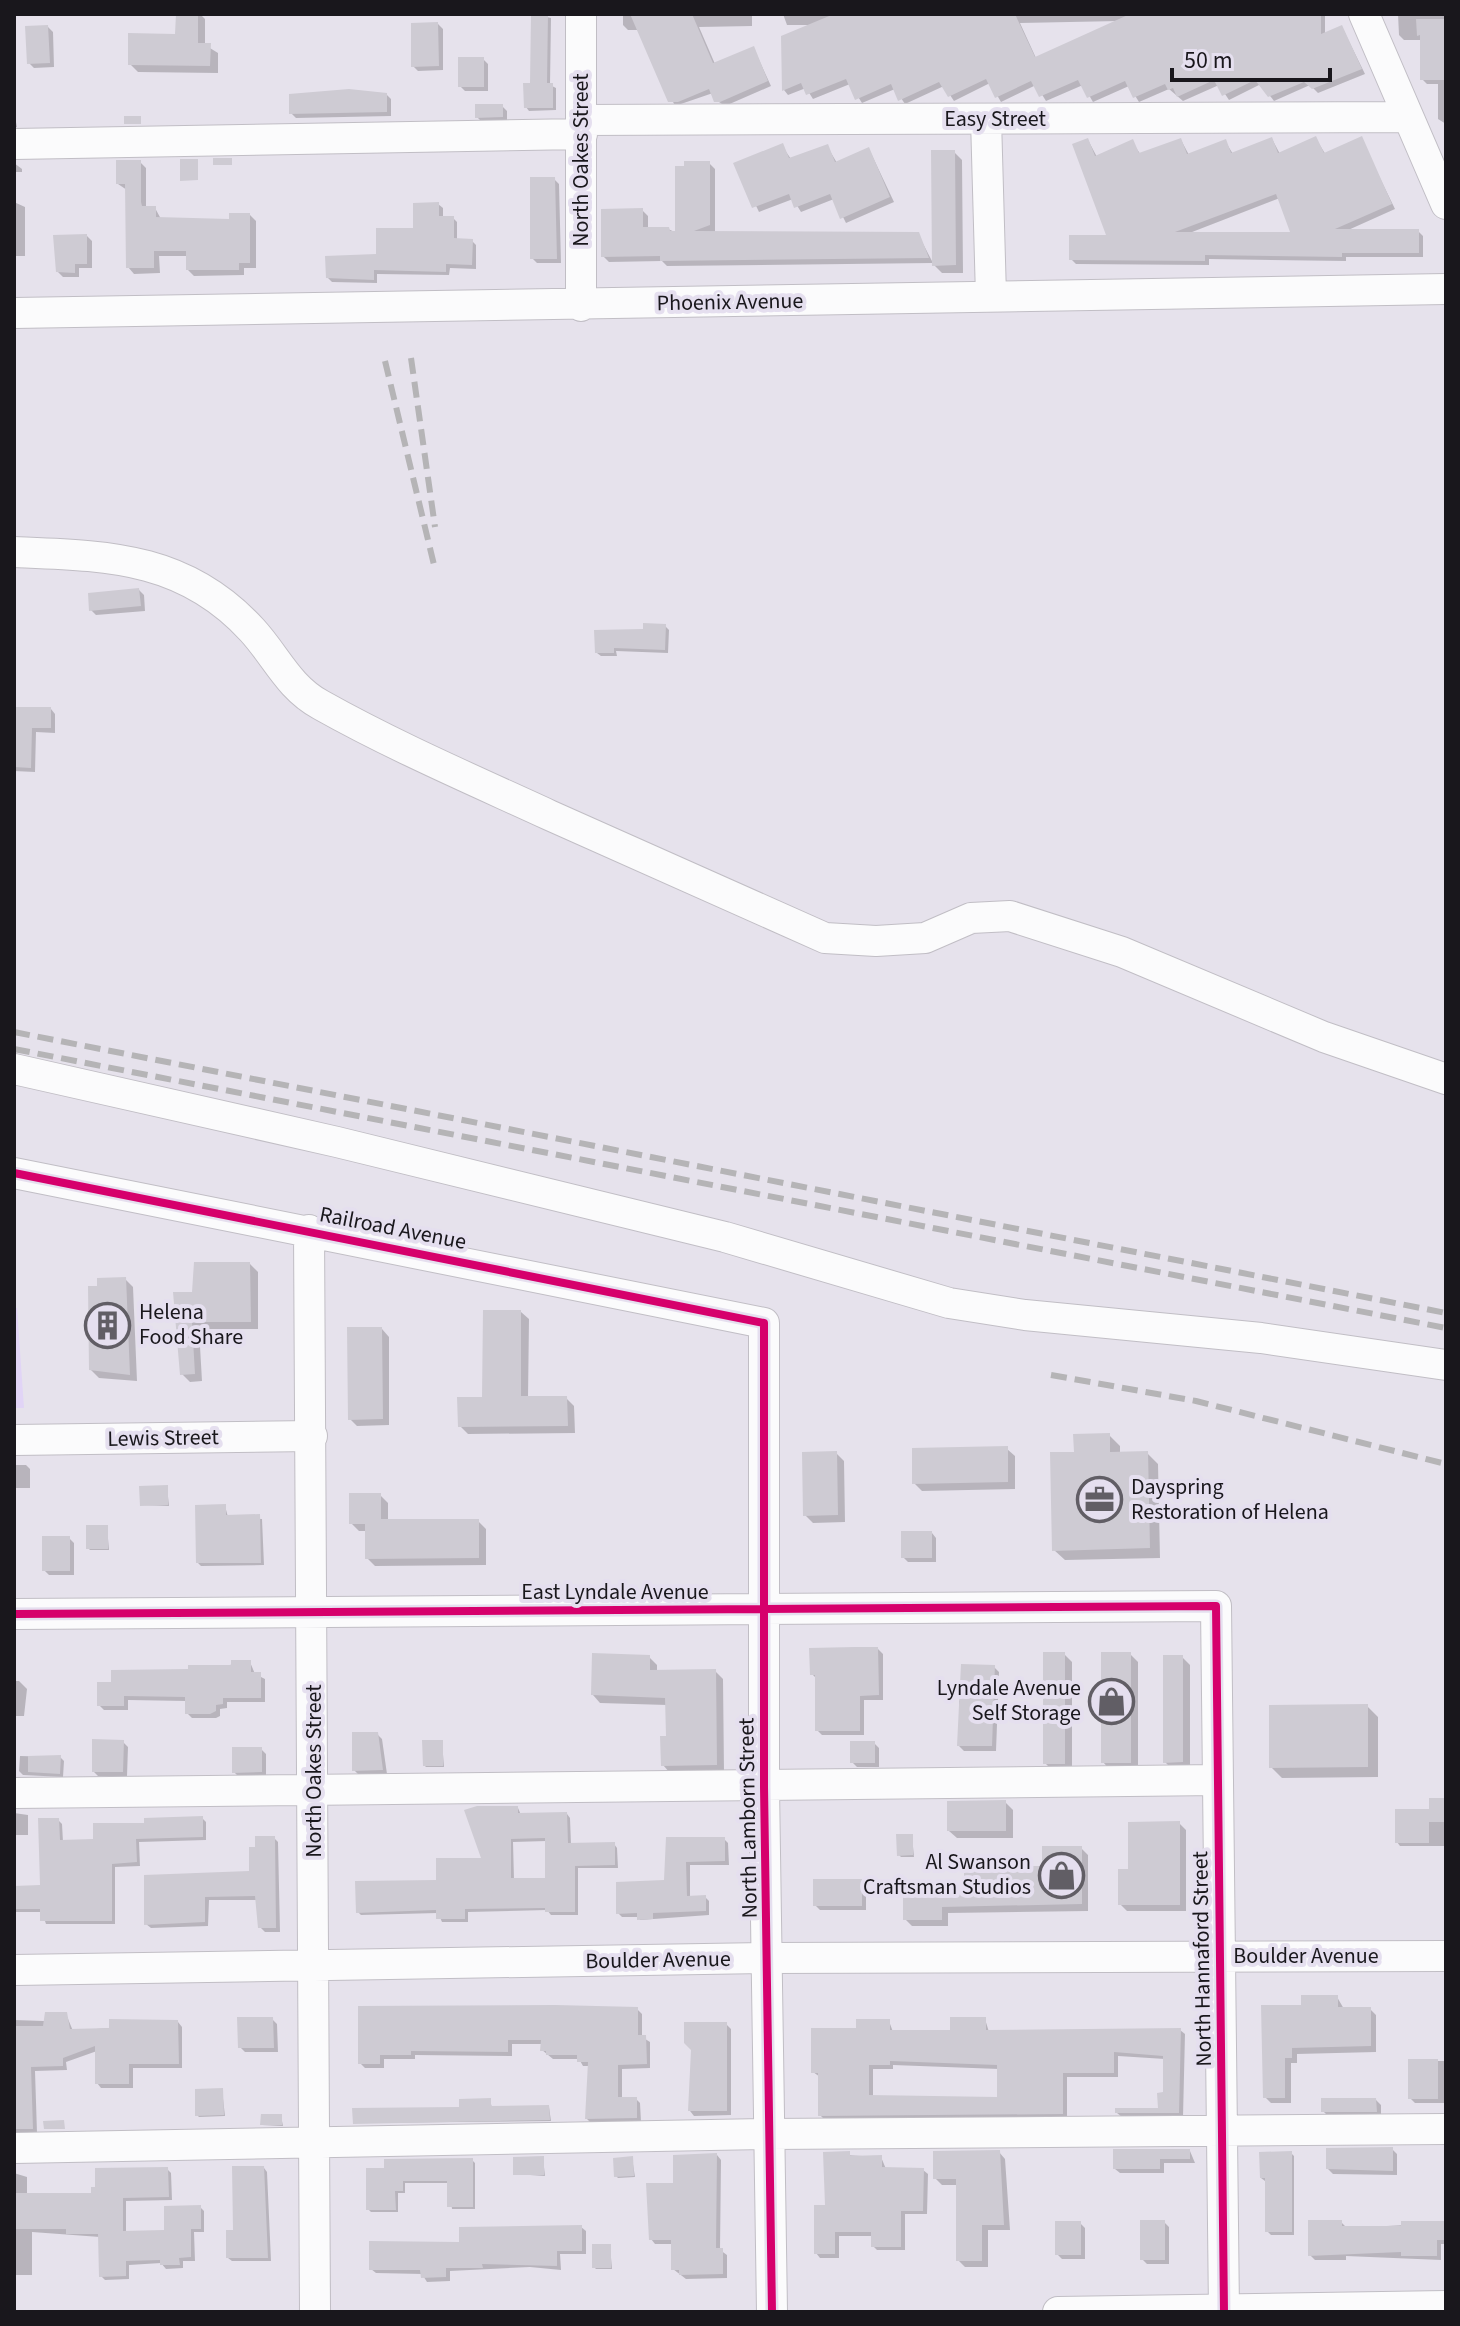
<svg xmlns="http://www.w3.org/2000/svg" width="1460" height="2326" viewBox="0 0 1460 2326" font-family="'Source Sans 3',sans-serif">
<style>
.green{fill:#e1d4f6}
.shadow{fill:#0003;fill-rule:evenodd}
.building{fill:#cecbd3;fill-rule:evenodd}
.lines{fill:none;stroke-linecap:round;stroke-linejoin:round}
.minor-casing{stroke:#c1bec5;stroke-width:32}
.minor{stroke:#fbfbfc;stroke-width:30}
.rail{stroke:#b5b4b6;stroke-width:6;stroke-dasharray:16 8;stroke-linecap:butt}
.cycleway-casing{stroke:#e5dfef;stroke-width:13}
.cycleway{stroke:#d6006c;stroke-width:8}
.labels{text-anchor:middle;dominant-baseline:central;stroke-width:8;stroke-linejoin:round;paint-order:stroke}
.street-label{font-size:22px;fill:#19171c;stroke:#e5dfef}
.poi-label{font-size:22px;fill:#19171c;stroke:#e5dfef;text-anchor:start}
</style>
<rect width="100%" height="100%" fill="#e6e2ec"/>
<path class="green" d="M14 1308H17L24 1408H14Z"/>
<path class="shadow" d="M178 14H200L205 19V45L218 53V73L138 72 130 64 177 36Z
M533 14 551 18 550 85 556 88V110L529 111 526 107 532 85Z
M623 14H752V26L699 27 715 64 754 49 771 86 725 106 716 100 713 93 675 106 639 30H628L623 25Z
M783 14H1325V35L1342 27 1365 74 1318 93 1310 85 1274 101 1261 84 1229 100 1219 85 1183 101 1169 89 1139 102 1129 86 1093 102 1083 85 1046 101 1036 85 1001 102 990 83 954 101 944 86 905 104 895 89 862 103 850 84 813 99 806 88 788 95 784 90 783 37 812 25H787ZM1120 21 1036 58 1020 23Z
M1398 14H1445L1446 124 1438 119V84H1427L1422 79V40H1404L1399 35Z
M438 24 443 29V70L418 71 413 66Z
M48 27 53 32 54 67 34 68 29 63Z
M483 59 488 64V91H465L460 86Z
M386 94 391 99V116L296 118 291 113Z
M502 106 507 111V122H482L477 117Z
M14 112 17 127 14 128Z
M1272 139 1280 154 1316 139 1326 155 1361 139 1395 209 1346 231H1418L1423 236V257H1346V261L1209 259V265L1076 264 1071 259 1109 237 1088 140 1097 157 1132 142 1141 155 1181 140 1189 155 1225 141 1233 154ZM1280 198 1293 234H1187Z
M782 146 791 159 827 146 837 163 869 149 894 202 846 223 834 199 801 212 793 199 759 212 736 164Z
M954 152 962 160 963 273H942L934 265Z
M140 162 146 168V208H155L161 219 231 221 250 215 256 221V268H244V275L194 276 188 270V256H159L160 273 134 274 128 267 127 190 118 184Z
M14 163 22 169V172H14Z
M709 163 715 169V233L918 234 933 263 667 266 662 261 609 262 603 256 642 210 648 216V229H668L677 233Z
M554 179 559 184 561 263H537L532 258Z
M14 202 25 207V256H14Z
M438 204 443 208V218H453L457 222V240L472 241 476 245V269L450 268 449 275 377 274V283L332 282 328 278 378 256 415 230Z
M87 236 92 241V268H79V277H63L58 272Z
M139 590 144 595 145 611 96 615 91 610Z
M665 626 669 630 668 653 616 651 617 656H601L597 653 645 630Z
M14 709H51L55 714V733L36 732 35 772 14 771Z
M250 1264 258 1272V1329H199L202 1381 190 1382 182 1374 194 1294Z
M125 1279 133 1287 137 1381 99 1378 91 1370 99 1288Z
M521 1312 529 1319 528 1398H566L574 1406 575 1433 468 1434 460 1426 484 1399Z
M382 1329 389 1337V1425L357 1426 350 1419Z
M1109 1435 1120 1446V1454L1147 1453 1158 1464 1160 1558 1065 1560 1054 1550 1076 1454Z
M1007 1449 1015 1456V1489L922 1491 914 1483Z
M836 1453 844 1461 845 1522 813 1523 805 1515Z
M14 1465H26L30 1469V1488H14Z
M167 1487 169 1506 142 1505Z
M380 1495 388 1503V1521H478L486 1529V1565L375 1566 367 1558V1531H359L351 1523Z
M225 1506 228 1517 262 1519 264 1565 201 1566 198 1563Z
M107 1527 109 1550H90L88 1548Z
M932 1533 936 1538V1562H908L903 1557Z
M69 1538 74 1543V1575H49L44 1570Z
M878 1649 883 1654V1700H864V1735H822L817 1730V1679L812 1674Z
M1064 1654 1072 1662V1771H1053L1045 1763Z
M1130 1654 1138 1662V1770H1110L1103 1762Z
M649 1657 657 1665V1672L715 1671 723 1679 724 1772 670 1773 663 1765 668 1738 667 1705 600 1703 593 1695Z
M1182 1657 1190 1665V1769L1173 1770 1165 1762Z
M250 1662 255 1674 265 1679V1702H227V1708L220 1709V1716L216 1718H192L187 1713V1701L128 1700V1710H104L99 1705V1684Z
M994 1667 999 1672 996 1751H964L959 1746V1701Z
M14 1681H19L27 1689 24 1716H15L14 1766Z
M1367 1706 1378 1717V1777L1282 1778 1271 1767Z
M377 1734 382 1739 387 1774 359 1775 354 1770Z
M123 1742 128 1747 127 1776H98L94 1772Z
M442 1742 444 1767H426L425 1766Z
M874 1743 879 1748V1767H857L852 1762Z
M261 1749 266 1754V1776L239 1777 234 1772Z
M20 1756 60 1757 64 1761 63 1777 23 1775 19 1771Z
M1446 1800V1846H1400L1397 1842Z
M1005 1802 1013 1810V1838H957L949 1831Z
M518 1808 521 1815 567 1814 570 1818 571 1845 614 1844 617 1848 618 1868H578V1915H551L547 1910 468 1912V1922H442L438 1913 361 1915 358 1912 438 1882 484 1860ZM547 1841V1880H514L513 1842Z
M14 1813 28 1815V1835H14Z
M202 1818 206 1822V1840L139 1842 140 1866 115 1867V1924H46L42 1912H14V1888L42 1887 58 1820 62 1824 63 1842 95 1841 146 1825Z
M1179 1823 1186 1830V1911H1127L1120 1904 1130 1871Z
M912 1836 914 1857H901L899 1855Z
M274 1838 278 1842 280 1932H265L260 1927 257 1900H209L208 1926 151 1928 146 1924 251 1873 257 1849Z
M668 1839H724L728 1843 729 1865H690V1898L705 1897 709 1901V1915L640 1920 639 1917H622L618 1913 666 1882Z
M1081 1848 1088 1855V1911L948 1913V1926H912L905 1919 1044 1868Z
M862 1881 866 1886V1910H820L815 1905Z
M1337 1997 1344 2009H1370L1376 2015V2052L1297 2054V2063H1291V2103H1271L1265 2097 1303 2007Z
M360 2008 637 2009 642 2014V2037L650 2042V2068L622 2069V2099H636L640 2103 641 2122 591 2123 587 2119 589 2066H583L579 2059H553L542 2050 543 2044H512V2056L415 2055V2059H384V2068H365L360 2063Z
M66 2014 73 2031 178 2022 182 2027V2068H133V2088H101L97 2083V2051L66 2062 67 2070 35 2071 37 2133H14V2020L44 2021Z
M272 2019 277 2024 278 2052H245L240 2047Z
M985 2019 989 2032 1180 2030 1185 2034 1183 2117H1122L1117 2113 1160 2110 1165 2094V2059L1118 2056V2077H1067V2118L825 2120 820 2115V2077L813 2072 858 2030 889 2021 893 2032H952ZM893 2065 999 2069V2099L873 2097V2069H893Z
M726 2024 731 2029V2115L694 2116 690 2111Z
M1410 2061H1446V2103H1415L1410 2098Z
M222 2090 225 2116 199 2117 197 2115Z
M490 2100 492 2108 549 2107 551 2121 355 2123 461 2108Z
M1376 2100 1381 2105V2116H1328L1323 2111Z
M281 2116 283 2126 262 2125Z
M1392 2149 1397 2154V2175L1333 2174 1328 2169Z
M1190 2151 1195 2163H1164V2173H1120L1115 2169Z
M999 2152 1005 2159 1010 2230H988V2267H965L958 2260V2185H942L935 2178Z
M1291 2153 1294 2156V2235H1271L1267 2231 1265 2181 1261 2178Z
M825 2154 881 2157 886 2169 923 2170 928 2174 927 2214H905V2250H877L873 2246V2236H839V2258H820L816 2253 827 2207Z
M717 2155 721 2160 720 2250 727 2255V2278L686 2279 673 2269V2244H655L651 2239Z
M543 2158 545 2176 515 2174Z
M632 2158 635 2177 618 2178 616 2176Z
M472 2160 475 2163V2209H452L449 2183H405V2193H398V2212H371L368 2209V2170Z
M264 2168 267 2172 271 2261H232L228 2258 235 2232Z
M167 2169 171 2173 172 2200 126 2201V2233L166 2232 200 2207 204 2211V2232H194L195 2261H183V2268L166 2269 161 2263 129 2265V2279L105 2280 101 2276 100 2237 32 2232V2275H14V2173L27 2177V2195H93Z
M1164 2222 1169 2227V2264H1147L1142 2259Z
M1341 2222 1347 2228 1446 2223V2244H1441V2260L1346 2256V2260H1315L1310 2255Z
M1080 2223 1085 2228V2259H1062L1057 2254Z
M581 2227 586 2231V2254H560L561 2270 530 2267 450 2271V2281L427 2282 422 2274 376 2273 371 2269 461 2244Z
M610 2246 612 2269H596L594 2267Z"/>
<path class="building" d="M176 14H198V43H211L210 66 128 65V33L175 34Z
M531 14H548L547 83H553V108H524L523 83H530Z
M630 14H692L713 63 754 46 768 81 720 102H714L709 89 678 102H668Z
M834 14H1015L1035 57 1130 14H1321V34L1342 25 1362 69 1312 89 1304 82 1268 97 1255 80 1222 96 1214 80 1177 97 1173 88 1168 90 1165 84 1133 98 1125 81 1087 98 1078 80 1039 97 1031 81 995 98 986 79 948 97 939 82 898 101 891 84 855 100 846 79 806 95 801 83 782 91 781 36Z
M1416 19H1446V80H1420V35L1417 36Z
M438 22 439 66 411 67V23Z
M48 25 50 63 27 64 25 26Z
M458 57H484V87H458Z
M349 89 387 93V112L289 114V94Z
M475 104H503V117L475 118Z
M124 116H141V124H124Z
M1316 136 1324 153 1362 136 1392 204 1335 229H1419V253H1342V257L1205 255V261L1069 260V235H1106L1072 144 1088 138 1095 156 1133 139 1139 153 1181 138 1187 154 1226 139 1231 153 1272 137 1278 153ZM1276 194 1290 232H1175Z
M783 143 789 158 828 144 835 162 869 147 890 197 840 219 830 194 794 208 789 194 752 208 733 163Z
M931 150H955L956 265 932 266Z
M213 158H232V165H213Z
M180 159H198V180L180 181Z
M116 160H141V202L142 206H156V217L229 219V213H250V263H239V270H186V251H154V268H126L125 184H116Z
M684 161H710V225L694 231 919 232 929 258 660 261V256L601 257V209L643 208V227H669L670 231H675V166H684Z
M530 177H555L557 259H530Z
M439 202V216H454V238L473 239 472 265 446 264V272L374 270V280L326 278 325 256 376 254V228H413V203Z
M87 234V264H75V273L56 272 53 235Z
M139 588 141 606 89 611 88 593Z
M643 623 666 624 665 650 614 648V653H595L594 630 643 629Z
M14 707H51V728H32L31 768 14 767Z
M194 1262H250L251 1322H192L195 1374 180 1375 173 1292H192Z
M126 1277 130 1375 89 1370 88 1286H97V1278Z
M483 1310H521V1396H567L568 1426 458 1427 457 1397H482Z
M347 1327H382L383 1419 348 1420Z
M1110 1433V1452L1148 1451 1150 1548 1052 1551 1050 1452H1074L1073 1434Z
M1008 1446V1482L912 1484V1448Z
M837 1451 838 1515 803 1516 802 1452Z
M168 1485V1505L140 1506 139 1486Z
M349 1493H381V1519H479V1558L365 1559V1524H349Z
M226 1504V1515L260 1514 261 1563H196L195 1505Z
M86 1525H108V1549H86Z
M901 1531H932V1558H901Z
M42 1536H70V1571H42Z
M855 1647H878L879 1695 860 1696V1731H815V1675H810L809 1648Z
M1043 1652H1065V1764H1043Z
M1101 1652H1131V1763H1101Z
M592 1653 650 1655V1670L716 1669 717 1765 661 1766 660 1736H666L665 1698 591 1695Z
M1163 1655H1183V1762L1163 1763Z
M231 1660H251V1672H261V1698H223V1704L216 1705V1711L210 1714H185V1697L124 1696V1706H97V1682H111V1670L188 1669V1665H231Z
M961 1664 995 1665 992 1746H957Z
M1368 1704V1767L1269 1768V1705Z
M352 1732H378L383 1770 352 1771Z
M92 1739 124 1740 123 1772H92Z
M422 1740H443V1766H423Z
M850 1741H875V1763H850Z
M232 1747H262V1772L232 1773Z
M61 1755 60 1774 28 1772V1756Z
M1429 1798H1446V1822H1429Z
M1006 1800V1831H947V1801Z
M477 1806H518V1813L567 1812 568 1843 615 1842V1865L575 1866V1912H545V1908L465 1909V1919H436V1910L356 1913 355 1881 436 1880V1858H481L464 1810ZM545 1838V1878H511V1839Z
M1395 1809H1429V1843H1395Z
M203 1816V1837L136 1839 137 1862 112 1864V1921H40V1909H14V1886L40 1885 38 1818H59L60 1840 93 1839V1823H144V1818Z
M1180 1821V1905H1118V1869H1128V1822Z
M896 1834H913V1855L897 1856Z
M255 1836H275L276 1928H258L255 1896 205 1897V1922L144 1925V1875L249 1871V1847H255Z
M666 1837H725V1861L686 1862 687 1896 706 1895V1911L653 1913V1919L637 1920V1913L616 1914V1882L664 1880Z
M1042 1846H1082V1904L942 1907V1920H903V1890H964V1866H1042Z
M813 1879H862V1906H813Z
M1301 1995H1338V2007H1371V2046L1292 2048V2058H1285V2098H1263L1261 2005H1301Z
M555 2005 638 2007V2035H646L647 2064 618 2065V2097H637V2118L585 2119 588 2062H577V2055H546V2051H540L541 2040H508V2052L411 2051V2055H380V2064H358V2006Z
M45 2012H67L70 2029 109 2028V2019L178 2020 179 2064H129V2084H95V2046L63 2058V2066L31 2067 33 2129H14V2026H43Z
M237 2017H273L274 2048H238Z
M950 2017H986V2030L1181 2028 1179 2113H1115V2108H1158L1157 2093 1163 2092V2056L1114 2052V2073H1063V2114L818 2116V2073H811V2028H856V2019H890V2030H950ZM890 2061 997 2065V2097L869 2095V2065H890Z
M684 2022H727V2111H688L691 2050 684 2043Z
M1408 2059H1438V2099H1408Z
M223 2088 224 2115 195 2116V2089Z
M491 2098V2106L549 2105 550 2120 353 2124 352 2108 459 2107V2099Z
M1321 2098H1376L1377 2112H1321Z
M261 2114H282V2125H260Z
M64 2120 65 2129H44L43 2121Z
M1393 2147V2171L1326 2169V2148Z
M1113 2149H1190V2159H1160V2169H1113Z
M1000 2150 1004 2225H982V2261H956V2179H933V2151Z
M850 2151V2156L882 2155V2167L924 2168 923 2211H901V2247H871V2232H835V2254H814V2205H825L823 2152Z
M1292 2151V2232H1265V2178H1260L1259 2152Z
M717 2153 716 2248H723V2274L679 2275V2270H671V2240H649L646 2183H673V2155Z
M544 2156V2175H513V2157Z
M633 2156 634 2176 614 2177 613 2158Z
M473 2158V2207H447V2181H403V2191H395L396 2210H366V2168H384V2159Z
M232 2166H264L268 2258H226V2230H233Z
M168 2167 169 2197 123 2198V2231L164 2230V2206L201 2205V2229H191V2257L179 2258 180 2265H160V2260L126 2261V2276L99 2277 98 2234H66V2229H14V2193H91V2187H95V2168Z
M1140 2220H1165V2260H1140Z
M1308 2220H1342V2226H1401V2221H1446V2240H1437V2256H1401V2252L1308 2256Z
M1055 2221H1081V2255H1055Z
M582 2225V2251H557V2266L482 2264 483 2268H446V2277L421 2278 420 2270H369V2241L459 2242V2227Z
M592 2244H611V2268H592Z"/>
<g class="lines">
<defs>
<path id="minor" d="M1364 14 1446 204
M986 119 991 296
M582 120 1408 117
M14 144 582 134
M581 306V14
M14 313 1446 289
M14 552C107 556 184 556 252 630 276 656 288 687 321 705 394 746 473 780 549 815 641 856 733 897 825 938L876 941 925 938 971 918 1010 916 1122 952 1324 1037 1446 1079
M14 1069 337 1142 725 1237 949 1303 1025 1315 1261 1338 1446 1365
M14 1173 764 1323V1787L772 2312
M309 1230 315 2312
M14 1440 312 1436
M14 1614 1216 1606 1224 2312
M14 1793 1218 1780
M14 1970 769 1958 1446 1956
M14 2148 770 2134 1446 2129
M1058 2312 1446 2306"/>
</defs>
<use href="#minor" class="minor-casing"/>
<use href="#minor" class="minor"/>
<path class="rail" d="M411 358 435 527
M385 361 435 569
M14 1032 1446 1313
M14 1049 1446 1328
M1051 1375 1196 1401 1446 1464"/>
<defs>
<path id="cycleway" d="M14 1173 764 1323V1787L772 2312
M14 1614 1216 1606 1224 2312"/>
</defs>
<use href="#cycleway" class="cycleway-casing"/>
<use href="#cycleway" class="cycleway"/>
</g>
<defs>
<symbol id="building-ring" viewBox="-11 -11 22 22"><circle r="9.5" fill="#e5dfef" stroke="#615e65" stroke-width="1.5"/><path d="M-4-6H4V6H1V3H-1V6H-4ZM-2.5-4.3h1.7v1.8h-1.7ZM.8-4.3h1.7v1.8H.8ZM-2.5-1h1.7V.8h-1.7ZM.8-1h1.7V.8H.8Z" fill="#615e65"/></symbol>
<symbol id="office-ring" viewBox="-11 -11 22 22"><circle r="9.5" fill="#e5dfef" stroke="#615e65" stroke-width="1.5"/><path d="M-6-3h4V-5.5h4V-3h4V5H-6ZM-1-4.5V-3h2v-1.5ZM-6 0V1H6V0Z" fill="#615e65"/></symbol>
<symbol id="shop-ring" viewBox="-11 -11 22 22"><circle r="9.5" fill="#e5dfef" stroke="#615e65" stroke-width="1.5"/><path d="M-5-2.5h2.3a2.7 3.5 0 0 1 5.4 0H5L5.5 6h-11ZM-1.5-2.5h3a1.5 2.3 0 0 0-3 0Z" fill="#615e65"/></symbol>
</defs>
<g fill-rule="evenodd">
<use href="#building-ring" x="82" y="1300" width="51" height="51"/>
<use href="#office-ring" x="1074" y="1474" width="51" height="51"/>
<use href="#shop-ring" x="1086" y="1676" width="51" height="51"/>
<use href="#shop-ring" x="1036" y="1850" width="51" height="51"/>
</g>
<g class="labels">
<g class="street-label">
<text x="995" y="119">Easy Street</text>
<text transform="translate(581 160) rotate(-90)">North Oakes Street</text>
<text transform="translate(730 302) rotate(-1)">Phoenix Avenue</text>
<text transform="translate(393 1228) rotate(11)">Railroad Avenue</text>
<text transform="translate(163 1438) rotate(-1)">Lewis Street</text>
<text x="615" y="1592">East Lyndale Avenue</text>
<text transform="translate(314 1771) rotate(-90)">North Oakes Street</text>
<text transform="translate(748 1818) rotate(-91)">North Lamborn Street</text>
<text x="1306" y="1956">Boulder Avenue</text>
<text transform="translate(1202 1959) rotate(-91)">North Hannaford Street</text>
<text transform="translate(658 1960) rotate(-1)">Boulder Avenue</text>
</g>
<g class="poi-label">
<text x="139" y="1312">Helena<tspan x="139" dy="25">Food Share</tspan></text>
<text x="1131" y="1487">Dayspring<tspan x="1131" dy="25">Restoration of Helena</tspan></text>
<text x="1081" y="1688" text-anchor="end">Lyndale Avenue<tspan x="1081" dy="25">Self Storage</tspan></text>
<text x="1031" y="1862" text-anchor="end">Al Swanson<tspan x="1031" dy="25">Craftsman Studios</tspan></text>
</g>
</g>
<rect width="1460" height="2326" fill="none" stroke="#19171c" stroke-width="32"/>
<path d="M1172 68v12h158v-12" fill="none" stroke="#19171c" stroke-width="4"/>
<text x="1184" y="68" font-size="24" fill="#19171c" stroke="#e5dfef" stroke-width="6" paint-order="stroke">50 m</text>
</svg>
